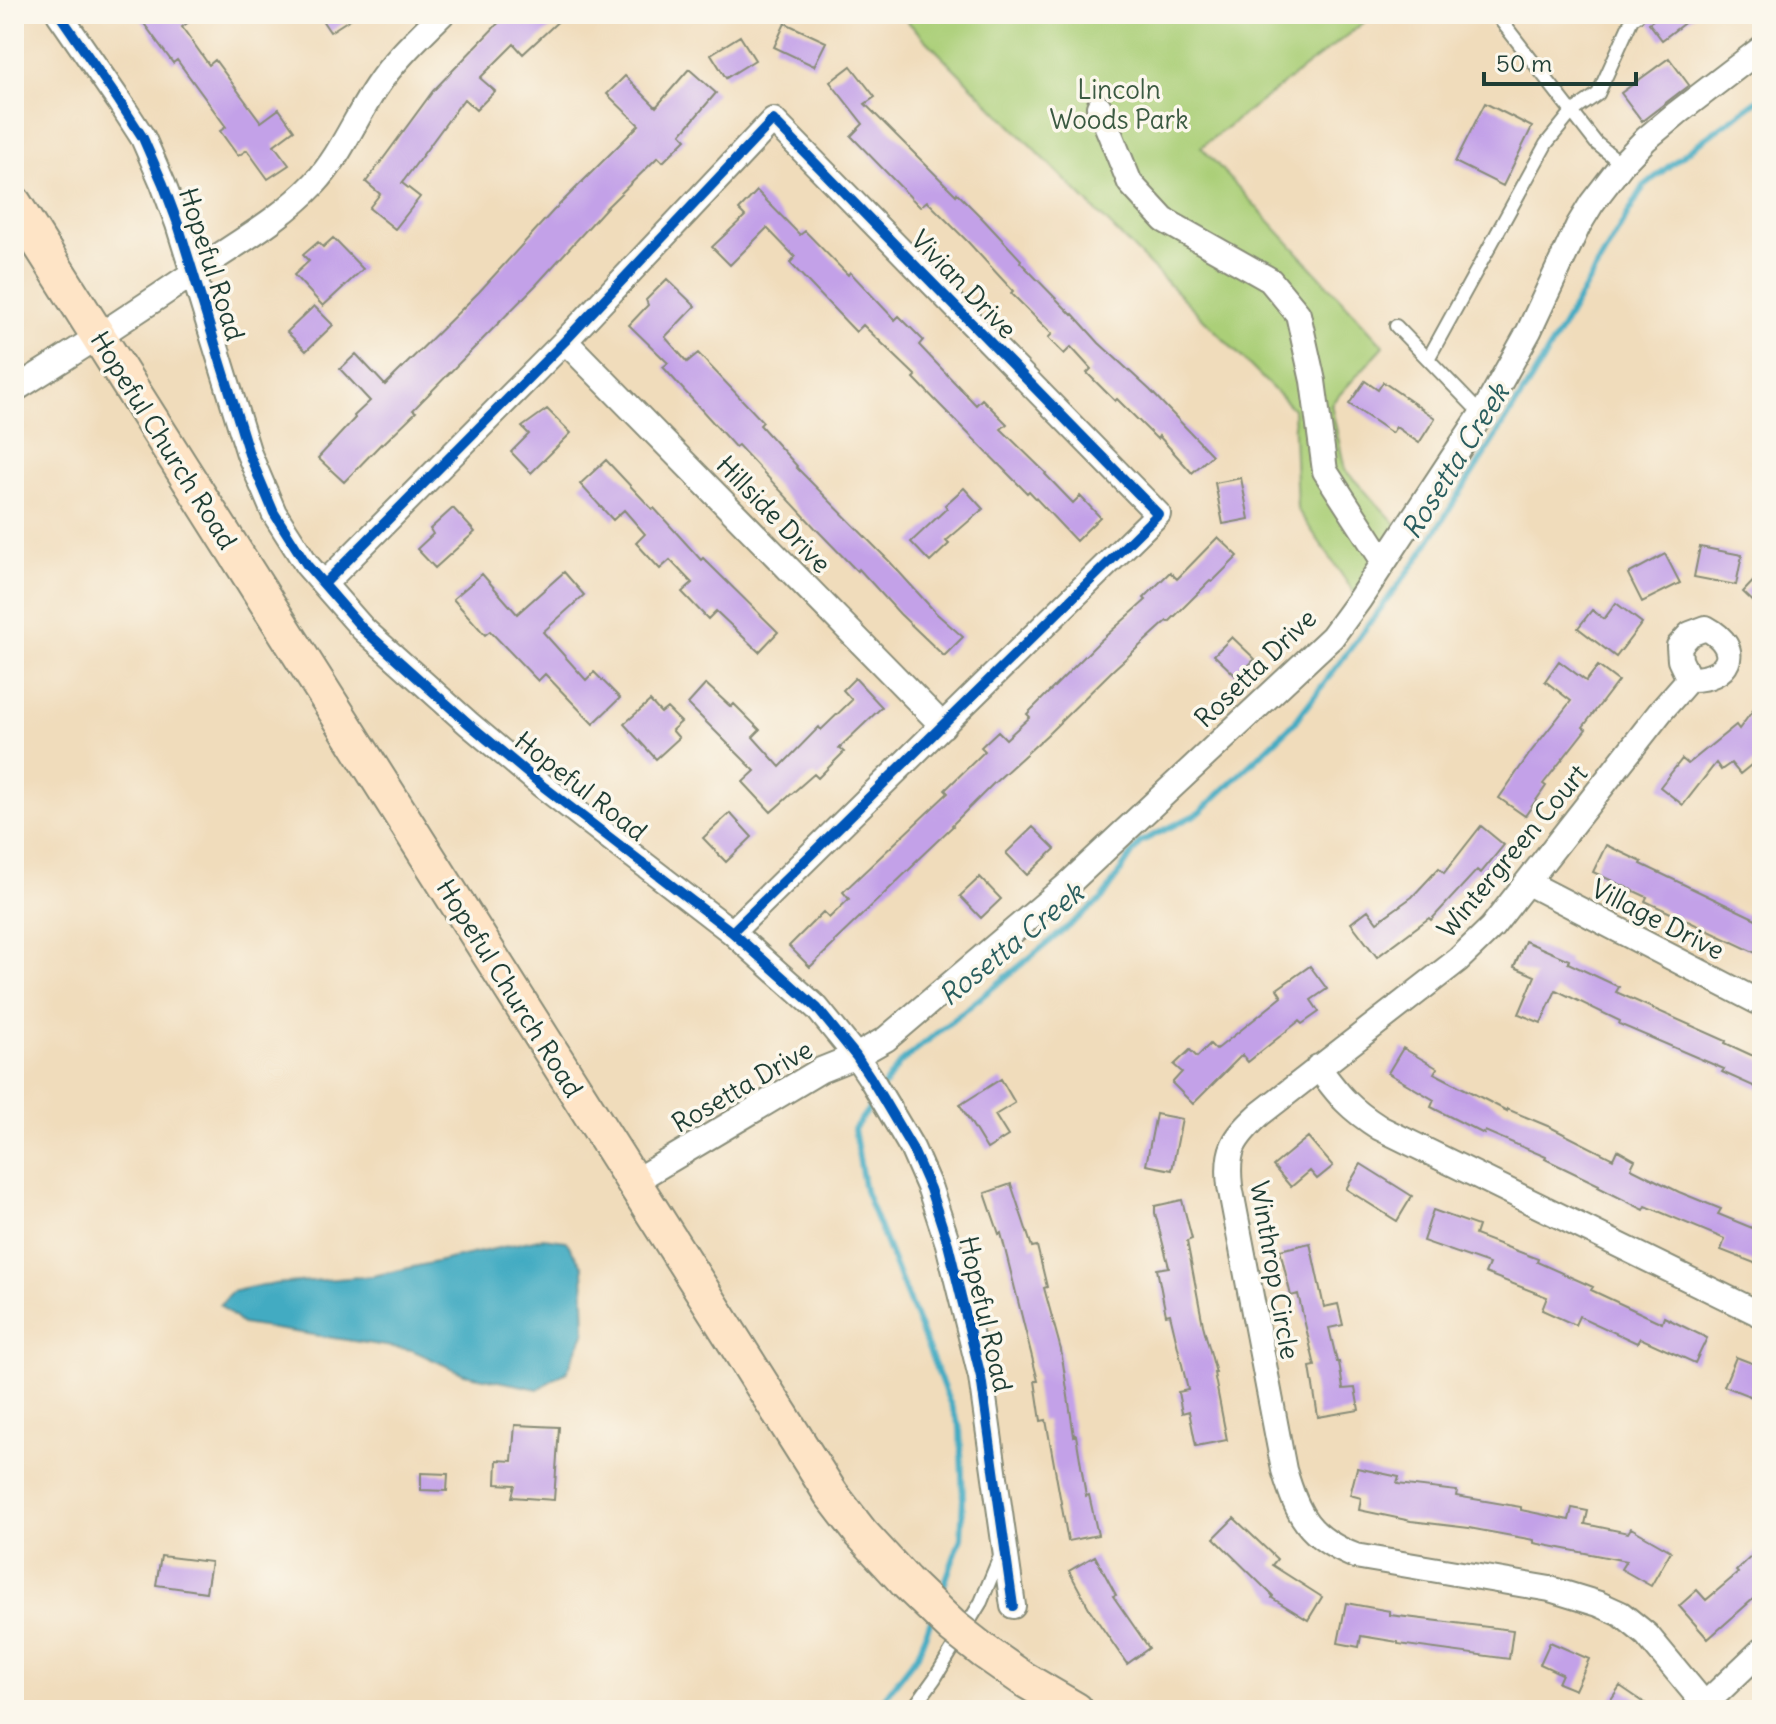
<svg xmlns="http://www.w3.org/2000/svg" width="1776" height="1724" viewBox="0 0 1776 1724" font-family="Delius,sans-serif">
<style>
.green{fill:#abcf78;stroke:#658656;stroke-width:2}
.water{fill:#43abc2;stroke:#31747b;stroke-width:2}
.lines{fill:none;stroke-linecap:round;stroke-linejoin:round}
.stream{stroke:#43abc2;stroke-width:6}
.building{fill:#c3a1e8}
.lane-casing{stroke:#888c78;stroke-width:16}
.street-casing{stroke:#888c78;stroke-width:28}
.secondary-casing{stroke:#888c78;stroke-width:38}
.lane{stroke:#fff;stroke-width:12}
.street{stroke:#fff;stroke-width:24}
.secondary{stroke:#fee4c6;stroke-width:34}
.secondary-bridge-casing{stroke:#888c78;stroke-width:38;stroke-linecap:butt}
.secondary-bridge{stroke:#fee4c6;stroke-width:34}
.cycleway-casing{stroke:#fbf7ec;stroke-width:15}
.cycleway{stroke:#0057b8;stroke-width:10}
.labels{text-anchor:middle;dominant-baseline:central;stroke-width:7;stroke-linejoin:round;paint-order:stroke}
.park-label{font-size:26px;fill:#3b5a42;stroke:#fbf7ec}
.street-label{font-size:26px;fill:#1f3d34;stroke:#fbf7ec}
.water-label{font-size:28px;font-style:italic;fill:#2a5e5f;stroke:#fbf7ec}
</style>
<rect width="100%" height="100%" fill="#fbf7ec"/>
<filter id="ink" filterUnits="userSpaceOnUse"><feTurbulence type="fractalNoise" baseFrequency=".0125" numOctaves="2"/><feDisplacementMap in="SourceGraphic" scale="16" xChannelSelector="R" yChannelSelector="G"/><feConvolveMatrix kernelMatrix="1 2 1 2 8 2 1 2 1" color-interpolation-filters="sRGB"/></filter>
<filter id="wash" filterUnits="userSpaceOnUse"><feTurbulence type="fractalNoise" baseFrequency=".006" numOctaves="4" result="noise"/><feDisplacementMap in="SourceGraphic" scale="32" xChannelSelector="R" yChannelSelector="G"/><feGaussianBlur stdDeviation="1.8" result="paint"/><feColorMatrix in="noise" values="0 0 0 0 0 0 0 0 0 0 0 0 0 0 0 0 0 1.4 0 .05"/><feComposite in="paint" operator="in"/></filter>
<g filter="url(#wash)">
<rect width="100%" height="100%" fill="#f0dcbb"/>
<path class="green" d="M900 14H1375L1201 147 1384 346 1331 404 1345 470 1404 532 1359 600 1297 509 1293 409Z"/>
<path class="water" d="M543 1238 566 1241 583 1267 585 1332 567 1371 538 1389 464 1374 412 1350 242 1324 220 1305 231 1292 262 1285 373 1276Z"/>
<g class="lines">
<path class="stream" d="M883 1087 900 1063 1102 899 1140 842 1199 813 1294 723 1418 559 1532 379 1644 186 1688 151 1762 97
M875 1100 854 1129 865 1191 960 1428 963 1499 961 1538 939 1599
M875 1710 918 1654 931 1620"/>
</g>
<g id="blocks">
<path class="building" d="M137 14H200L182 27 209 65 215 60 261 122 279 109 294 130 274 145 289 165 268 179 247 150 238 156 220 131 226 127 177 60 173 63Z
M318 14H358L330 32Z
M507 14H566L523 54 514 44 480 78 495 91 476 110 464 99 402 183 420 197 395 229 369 208 380 194 366 182 433 91Z
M1661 14H1696L1662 40 1649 23Z
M785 23 826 42 814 66 774 47Z
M740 36 755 60 726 78 711 54Z
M1669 58 1689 85 1642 121 1621 93Z
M851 66 875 97 865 104 956 195 957 193 981 217 1021 260 1020 262 1072 315 1073 314 1099 343 1150 390 1212 455 1192 473 1159 436 1157 439 1117 399 1115 401 1087 373 1091 369 1071 347 1064 354 1048 338 1052 334 1011 293 1013 291 968 242 927 201 920 207 851 136 863 124 830 82Z
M689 69 716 93 681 134 686 139 663 162 658 157 606 208 536 285 413 410 416 412 382 445 381 444 344 482 318 458 355 418 354 416 370 401 340 369 356 354 385 385 479 292 553 211 639 125 607 94 625 76 656 107Z
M1485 103 1532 127 1503 186 1455 162Z
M757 191 800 235 805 231 848 275 850 272 895 320 899 316 923 340 919 345 976 405 982 399 1007 424 1001 429 1046 473 1045 474 1073 503 1080 496 1100 517 1076 541 1029 491 1027 493 941 406 914 378 916 376 863 325 856 332 790 263 795 257 767 228 730 265 712 247 745 216 739 210Z
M333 238 363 269 323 306 294 275 309 261 303 255 318 242 323 247Z
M667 279 695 306 665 337 687 362 698 353 763 422 760 425 797 466 796 467 890 562 936 613 963 637 944 656 900 614 859 569 857 571 818 531 738 445 735 447 663 367 668 363 629 325 648 305 646 300Z
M314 306 333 325 306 351 287 332Z
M1365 381 1378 390 1383 382 1435 418 1419 443 1396 427 1392 433 1349 404Z
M547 409 571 433 531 473 511 452 529 434 522 427Z
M606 460 652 509 654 508 701 560 703 558 778 632 759 652 716 611 708 619 682 592 692 583 670 560 660 569 636 543 645 534 624 510 613 520 580 484Z
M1241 478 1249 519 1223 524 1215 483Z
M964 488 983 509 946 541 949 544 930 562 911 542 947 508 945 505Z
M453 508 475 532 435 568 417 549 433 534 430 529Z
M1218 537 1238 556 1212 582 1210 581 1169 622 1167 621 1113 670 1047 735 992 785 952 825 953 826 914 863 915 864 834 942 835 943 810 967 789 946 823 912 829 918 849 899 843 892 948 793 945 790 985 751 981 747 998 731 1006 739 1030 717 1027 714 1099 642 1146 600 1144 598 1170 572 1177 579Z
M1700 547 1742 555 1736 585 1694 577Z
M1665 554 1680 583 1642 602 1628 574Z
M564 572 584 595 543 632 586 680 594 672 620 698 593 724 545 674 538 681 490 631 485 635 453 599 482 574 517 614Z
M1762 572V610L1743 592Z
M1616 603 1642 623 1616 657 1578 628 1592 610 1604 619Z
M1232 637 1255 659 1237 677 1214 655Z
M1559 661 1586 681 1598 666 1618 681 1583 727 1586 729 1543 784 1546 786 1525 816 1499 798 1530 753 1571 701 1545 681Z
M855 678 882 707 839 748 844 752 818 778 814 774 771 812 743 782 755 771 688 704 706 684 731 707 734 704 760 730 753 737 780 767 819 727 821 730 852 700 843 690Z
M1762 698V756L1740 774 1731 763 1721 770 1716 763 1683 805 1660 787 1682 759 1688 764 1736 725 1739 729Z
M650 701 661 713 667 708 681 722 672 730 679 738 656 759 624 724Z
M730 813 752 837 726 862 703 838Z
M1481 826 1504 845 1481 873 1477 870 1431 920 1429 918 1377 957 1351 923 1368 910 1377 922 1412 897 1439 868 1444 873Z
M1033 827 1055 849 1027 875 1006 853Z
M1606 845 1642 862 1641 864 1762 922V956L1645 901 1647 897 1593 872Z
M980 877 1001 899 981 918 960 896Z
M1525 941 1569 960 1568 963 1619 987 1616 992 1726 1041 1725 1043 1762 1060V1090L1722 1072 1724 1069 1619 1024 1620 1021 1556 990 1541 1023 1519 1014 1535 976 1514 967Z
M1310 966 1327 989 1311 1000 1319 1012 1302 1024 1299 1021 1248 1062 1242 1055 1193 1104 1172 1083 1182 1072 1174 1065 1190 1050 1197 1057 1210 1044 1216 1050 1282 997 1277 989Z
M1403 1048 1437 1068 1434 1073 1507 1111V1109L1550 1127 1613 1159 1617 1150 1635 1160 1631 1168 1679 1192 1721 1209 1718 1214 1762 1232V1266L1721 1250 1725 1239 1646 1206 1644 1210 1598 1187 1599 1185 1545 1159 1546 1157 1485 1131 1484 1134 1431 1107 1434 1100 1388 1073Z
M1001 1079 1015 1103 995 1115 1008 1136 987 1149 960 1105Z
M1156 1114 1182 1119 1172 1170 1146 1165Z
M1308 1137 1333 1166 1317 1179 1310 1171 1291 1187 1273 1166Z
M1361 1164 1412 1196 1397 1221 1346 1189Z
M1011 1184 1032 1247 1037 1246 1047 1287 1044 1288 1061 1350 1074 1436 1076 1435 1086 1496 1089 1495 1098 1535 1068 1541 1046 1420 1041 1421 1035 1381H1038L1001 1233 999 1234 985 1193Z
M1182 1200 1192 1239 1187 1241 1203 1325 1216 1373H1214L1227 1440 1196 1446 1189 1411 1182 1413 1178 1392 1188 1390 1170 1314 1166 1315 1157 1269 1169 1267 1155 1213V1206Z
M1433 1210 1478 1226 1475 1235 1538 1259 1537 1262 1593 1287 1591 1290 1662 1323 1664 1317 1707 1338 1695 1363 1640 1338 1637 1343 1579 1316 1575 1325 1542 1310 1547 1297 1485 1273 1489 1264 1423 1241Z
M1310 1243 1324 1307 1338 1304 1343 1325 1329 1328 1337 1362H1339L1343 1389 1355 1388 1359 1410 1318 1417 1310 1367 1315 1366 1298 1294 1291 1296 1280 1250Z
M1736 1357 1762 1367V1401L1724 1386Z
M515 1425 559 1427 554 1500 512 1497 515 1485 496 1484 497 1460 512 1461Z
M1357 1468 1399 1477 1397 1484 1457 1491 1456 1496 1521 1507V1510L1569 1520 1572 1508 1588 1511 1585 1524 1628 1533 1631 1528 1671 1551 1651 1586 1621 1569 1626 1561 1534 1543V1540L1469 1528 1411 1521 1359 1510 1361 1498 1350 1495Z
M421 1473 448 1474 447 1491 421 1490Z
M1234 1518 1277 1559 1272 1565 1322 1597 1308 1620 1272 1598 1273 1596 1214 1538Z
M1762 1546V1591L1708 1639 1679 1606 1697 1590 1706 1600 1738 1573 1736 1571Z
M161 1556 211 1562 206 1592 156 1585Z
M1095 1556 1116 1595 1113 1596 1149 1648 1127 1664 1090 1610 1069 1571Z
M1346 1603 1390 1611V1615L1513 1630 1509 1659 1398 1644V1642L1361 1636 1359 1647 1338 1643Z
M1550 1642 1589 1659 1575 1690 1558 1683 1562 1674 1540 1664Z
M1620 1686 1655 1710H1604Z"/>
</g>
</g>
<g filter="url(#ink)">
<use href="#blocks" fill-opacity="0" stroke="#888c78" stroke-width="2"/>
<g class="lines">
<defs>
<path id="lane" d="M1496 14 1596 143 1622 164
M1396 326 1482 415
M1428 359 1546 144 1572 112 1598 94 1632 19 1639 14
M912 1710 935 1678 981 1602 1001 1554"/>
<path id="street" d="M59 14 119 101 143 138 163 184 178 224 249 454 274 513 307 565 363 629 469 724 544 787 732 932 817 1008 856 1056 870 1077 912 1148 930 1189 948 1244 981 1377 1013 1606
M1099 107 1130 183 1164 220 1270 280 1298 314 1313 381 1325 471 1384 562
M565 341 943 726
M14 390C80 349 144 307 208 263 244 239 284 216 315 183 341 155 355 118 377 86 395 59 419 37 442 14
M324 584 565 341 773 120 1158 514 732 932
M1689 679 1680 660 1679 646 1690 634 1706 628C1745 649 1729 680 1689 679L1661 711 1492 927 1458 960 1260 1114C1233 1139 1226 1150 1230 1186L1284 1470C1298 1516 1308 1537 1355 1556L1550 1589 1599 1604 1621 1614 1647 1635 1705 1705
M1528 883 1762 1004
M1318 1067C1339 1096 1350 1109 1380 1128L1762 1315
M633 1182 821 1070 856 1056 886 1039 1065 887 1332 637 1359 600 1487 406 1529 331 1578 226 1592 203 1622 164 1646 139 1677 113 1762 48
M1699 1710 1762 1650"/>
<path id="secondary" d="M14 203 831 1494 861 1533 906 1582
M985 1652 1025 1680 1076 1710"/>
</defs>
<use href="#lane" class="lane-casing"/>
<use href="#street" class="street-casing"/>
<use href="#secondary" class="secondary-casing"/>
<use href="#lane" class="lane"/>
<use href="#street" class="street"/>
<use href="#secondary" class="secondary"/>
<defs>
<path id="secondary-bridge" d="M906 1582 953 1627 985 1652"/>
</defs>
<use href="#secondary-bridge" class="secondary-bridge-casing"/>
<use href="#secondary-bridge" class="secondary-bridge"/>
<defs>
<path id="cycleway" d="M59 14 119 101 143 138 163 184 178 224 249 454 274 513 307 565 363 629 469 724 544 787 732 932 817 1008 856 1056 870 1077 912 1148 930 1189 948 1244 981 1377 1013 1606
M324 584 565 341 773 120 1158 514 732 932"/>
</defs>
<use href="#cycleway" class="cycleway-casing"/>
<use href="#cycleway" class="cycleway"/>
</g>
</g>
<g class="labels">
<g class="park-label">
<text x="1119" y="89">Lincoln<tspan x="1119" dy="30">Woods Park</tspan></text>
</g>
<g class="street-label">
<text transform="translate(212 264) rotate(72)">Hopeful Road</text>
<text transform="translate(964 284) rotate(46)">Vivian Drive</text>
<text transform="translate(164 440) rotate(58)">Hopeful Church Road</text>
<text transform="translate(774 514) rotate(46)">Hillside Drive</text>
<text transform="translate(1255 668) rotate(-44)">Rosetta Drive</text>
<text transform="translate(581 786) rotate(38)">Hopeful Road</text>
<text transform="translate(1512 851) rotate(-50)">Wintergreen Court</text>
<text transform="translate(1658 919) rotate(27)">Village Drive</text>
<text transform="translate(510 988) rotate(58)">Hopeful Church Road</text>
<text transform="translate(742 1086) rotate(-30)">Rosetta Drive</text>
<text transform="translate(1275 1270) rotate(80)">Winthrop Circle</text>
<text transform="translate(986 1314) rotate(77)">Hopeful Road</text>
</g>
<g class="water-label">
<text transform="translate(1455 461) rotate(-58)">Rosetta Creek</text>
<text transform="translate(1011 944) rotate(-39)">Rosetta Creek</text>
</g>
</g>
<rect width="1776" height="1724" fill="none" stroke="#fbf7ec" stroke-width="48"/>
<path d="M1484 72v12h152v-12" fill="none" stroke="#1f3d34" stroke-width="4"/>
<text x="1496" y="72" font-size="24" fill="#1f3d34" stroke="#fbf7ec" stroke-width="6" paint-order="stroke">50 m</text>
</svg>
